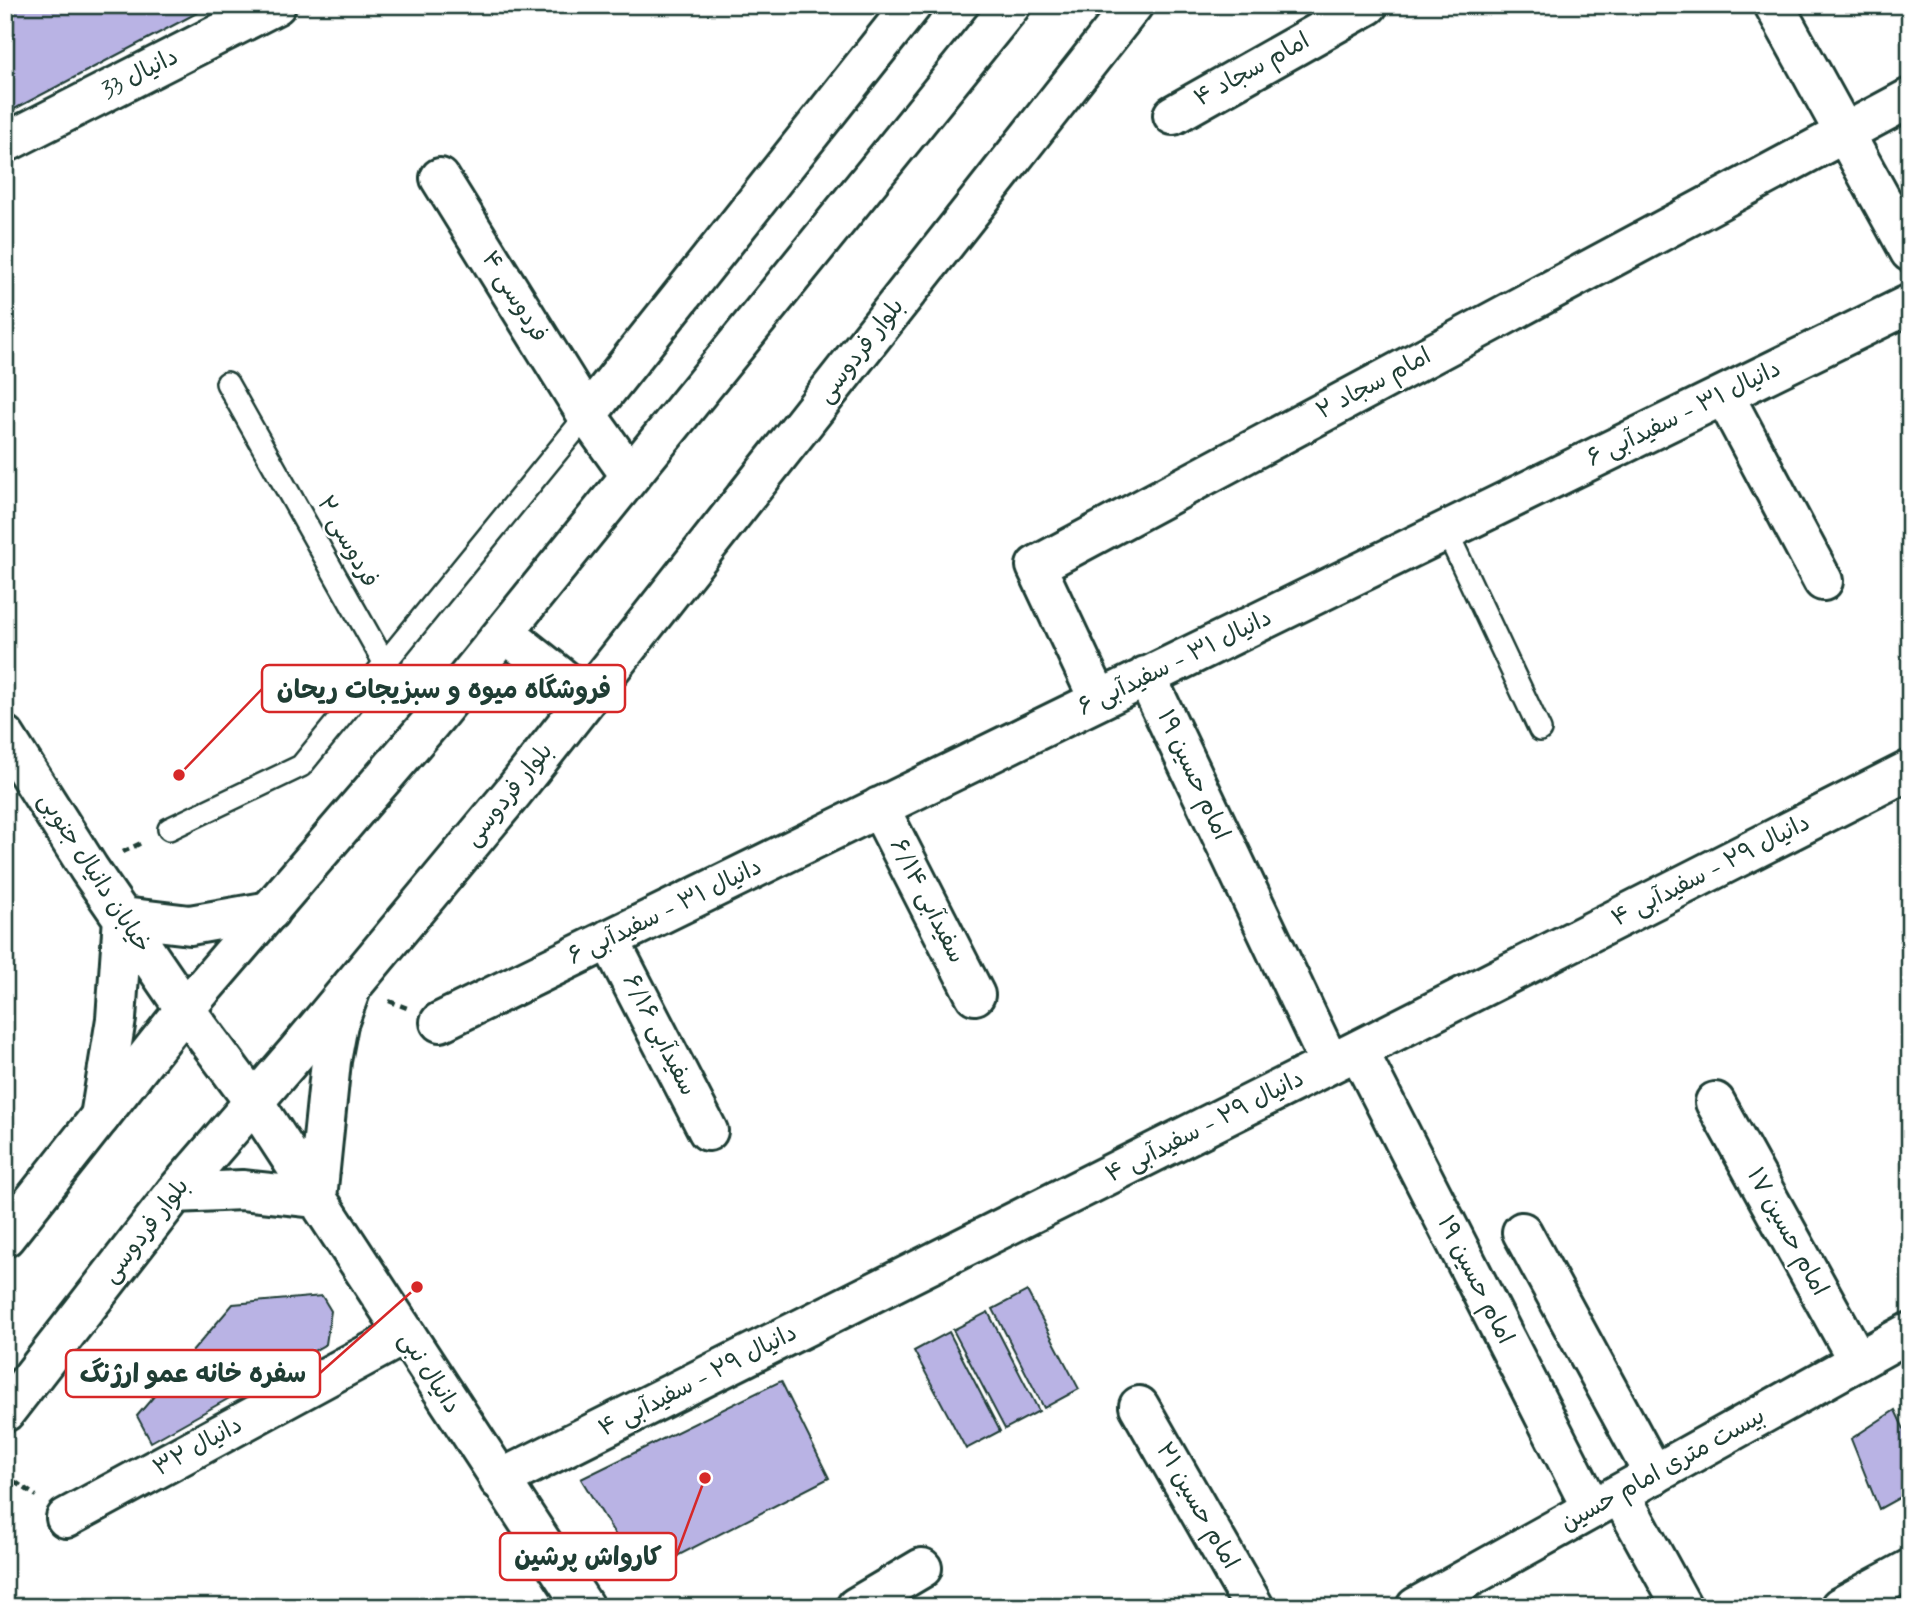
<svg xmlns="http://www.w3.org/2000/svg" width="1915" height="1612" viewBox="0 0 1915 1612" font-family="Mynerve,'Playpen Sans Arabic',sans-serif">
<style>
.building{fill:#b9b3e4;stroke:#1f3d34;stroke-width:2}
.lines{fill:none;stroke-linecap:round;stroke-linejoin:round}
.lane-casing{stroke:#1f3d34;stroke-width:26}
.street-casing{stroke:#1f3d34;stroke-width:44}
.secondary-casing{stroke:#1f3d34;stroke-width:44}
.primary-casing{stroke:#1f3d34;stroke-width:44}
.path{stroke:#1f3d34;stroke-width:4.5;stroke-dasharray:7 5;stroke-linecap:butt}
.lane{stroke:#fff;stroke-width:21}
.street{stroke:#fff;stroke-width:38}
.secondary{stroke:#fff;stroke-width:38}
.primary{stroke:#fff;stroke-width:38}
.labels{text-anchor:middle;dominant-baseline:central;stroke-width:5;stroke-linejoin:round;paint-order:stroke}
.street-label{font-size:24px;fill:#1f3d34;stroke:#fff}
.leader{fill:none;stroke:#d62828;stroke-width:2.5}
.callout-dot{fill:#d62828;stroke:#fff;stroke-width:2.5}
.callout{fill:#fff;stroke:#d62828;stroke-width:2.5}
.callout-label{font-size:26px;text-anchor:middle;font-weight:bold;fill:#1f3d34}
</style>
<rect width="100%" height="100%" fill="#fff"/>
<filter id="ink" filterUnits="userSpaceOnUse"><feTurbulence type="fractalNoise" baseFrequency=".0143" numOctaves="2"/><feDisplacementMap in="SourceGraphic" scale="14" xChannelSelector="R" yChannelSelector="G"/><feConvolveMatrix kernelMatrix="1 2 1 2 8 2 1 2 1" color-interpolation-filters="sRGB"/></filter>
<g filter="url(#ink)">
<path class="building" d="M5 5H212L5 114Z
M1027 1291 1079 1389 1044 1408 993 1309Z
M322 1296 331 1311 326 1344 151 1442 137 1416 233 1304Z
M988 1312 1039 1411 1005 1429 953 1330Z
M949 1332 1000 1431 966 1449 914 1351Z
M781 1381 829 1478 640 1575 581 1479Z
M1895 1410 1910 1442V1492L1879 1509 1851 1439Z"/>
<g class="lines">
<defs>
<path id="lane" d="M227 383 384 662 438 714
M1446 530 1540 730
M169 829 301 766 587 415"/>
<path id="street" d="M1774 5 1910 252
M1173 115 1368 5
M5 143 276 5
M440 178 587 415 630 475
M1724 395 1823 581
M587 415 912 5
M1146 676 1330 1064
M1099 700 1036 566 1910 98
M879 807 975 995
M609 939 708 1131
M440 1022 1910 304
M1358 1050 1592 1509
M1715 1102 1858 1361
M1522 1232 1654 1475
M1139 1406 1254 1607
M499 1480 1358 1050 1910 770
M1620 1494 1682 1607
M66 1518 404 1335
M856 1607 922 1568
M1840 1607 1910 1569"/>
<path id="secondary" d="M5 736 89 869 185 1009 254 1102 584 1607
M100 1117 116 1019 123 917 190 925 270 911
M175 1193 242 1190 317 1198 331 1061 338 1024 352 986
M1416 1607 1910 1332"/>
<path id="primary" d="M504 632 587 698
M5 1237 185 1009 438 714 1011 5
M5 1412 175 1193 297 1052 514 791 1133 5"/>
</defs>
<use href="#lane" class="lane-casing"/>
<use href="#street" class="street-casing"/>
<use href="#secondary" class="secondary-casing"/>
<use href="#primary" class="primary-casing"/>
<path class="path" d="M123 852 143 842
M389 1001 407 1008
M5 1475 36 1496"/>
<use href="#lane" class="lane"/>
<use href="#street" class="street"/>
<use href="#secondary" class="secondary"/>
<use href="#primary" class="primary"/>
</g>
</g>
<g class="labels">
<g class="street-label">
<text transform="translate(1252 70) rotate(-29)">امام سجاد ۴</text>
<text transform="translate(140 74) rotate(-27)">دانیال 33</text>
<text transform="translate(514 297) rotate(58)">فردوسی ۴</text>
<text transform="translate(861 351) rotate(-52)">بلوار فردوسی</text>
<text transform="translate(1374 384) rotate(-28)">امام سجاد ۲</text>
<text transform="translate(1684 414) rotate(-26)">دانیال ۳۱ - سفیدآبی ۶</text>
<text transform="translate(347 542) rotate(61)">فردوسی ۲</text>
<text transform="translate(1175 663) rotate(-26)">دانیال ۳۱ - سفیدآبی ۶</text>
<text transform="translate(1193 775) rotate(65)">امام حسین ۱۹</text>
<text transform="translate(509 795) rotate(-51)">بلوار فردوسی</text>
<text transform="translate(1711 871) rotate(-27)">دانیال ۲۹ - سفیدآبی ۴</text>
<text transform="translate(94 873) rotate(57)">خیابان دانیال جنوبی</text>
<text transform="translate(927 901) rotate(63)">سفیدآبی ۶/۱۴</text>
<text transform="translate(665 912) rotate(-26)">دانیال ۳۱ - سفیدآبی ۶</text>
<text transform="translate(659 1035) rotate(63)">سفیدآبی ۶/۱۶</text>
<text transform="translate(1205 1127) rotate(-27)">دانیال ۲۹ - سفیدآبی ۴</text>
<text transform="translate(146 1231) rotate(-52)">بلوار فردوسی</text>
<text transform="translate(1787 1232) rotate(61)">امام حسین ۱۷</text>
<text transform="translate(1475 1280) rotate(63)">امام حسین ۱۹</text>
<text transform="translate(429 1373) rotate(57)">دانیال نبی</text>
<text transform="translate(698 1381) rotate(-27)">دانیال ۲۹ - سفیدآبی ۴</text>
<text transform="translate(198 1447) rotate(-29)">دانیال ۳۲</text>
<text transform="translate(1663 1470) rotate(-29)">بیست متری امام حسین</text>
<text transform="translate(1197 1506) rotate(60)">امام حسین ۲۱</text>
</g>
</g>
<path class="leader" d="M179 775L262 689M417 1287L320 1373M705 1478L676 1556"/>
<g class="callout-dot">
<circle cx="179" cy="775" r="7"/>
<circle cx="417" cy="1287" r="7"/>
<circle cx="705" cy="1478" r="7"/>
</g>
<g class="callout">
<rect x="262" y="665" width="363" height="47" rx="7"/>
<rect x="66" y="1350" width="254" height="47" rx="7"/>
<rect x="500" y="1533" width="176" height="47" rx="7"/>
</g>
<g class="callout-label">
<text x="444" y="698">فروشگاه میوه و سبزیجات ریحان</text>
<text x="193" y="1382">سفره خانه عمو ارژنگ</text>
<text x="588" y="1565">کارواش پرشین</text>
</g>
<rect width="1915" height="1612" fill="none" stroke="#fff" stroke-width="28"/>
<rect x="14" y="14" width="1887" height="1584" fill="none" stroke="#1f3d34" stroke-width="2.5" filter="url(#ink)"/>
</svg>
